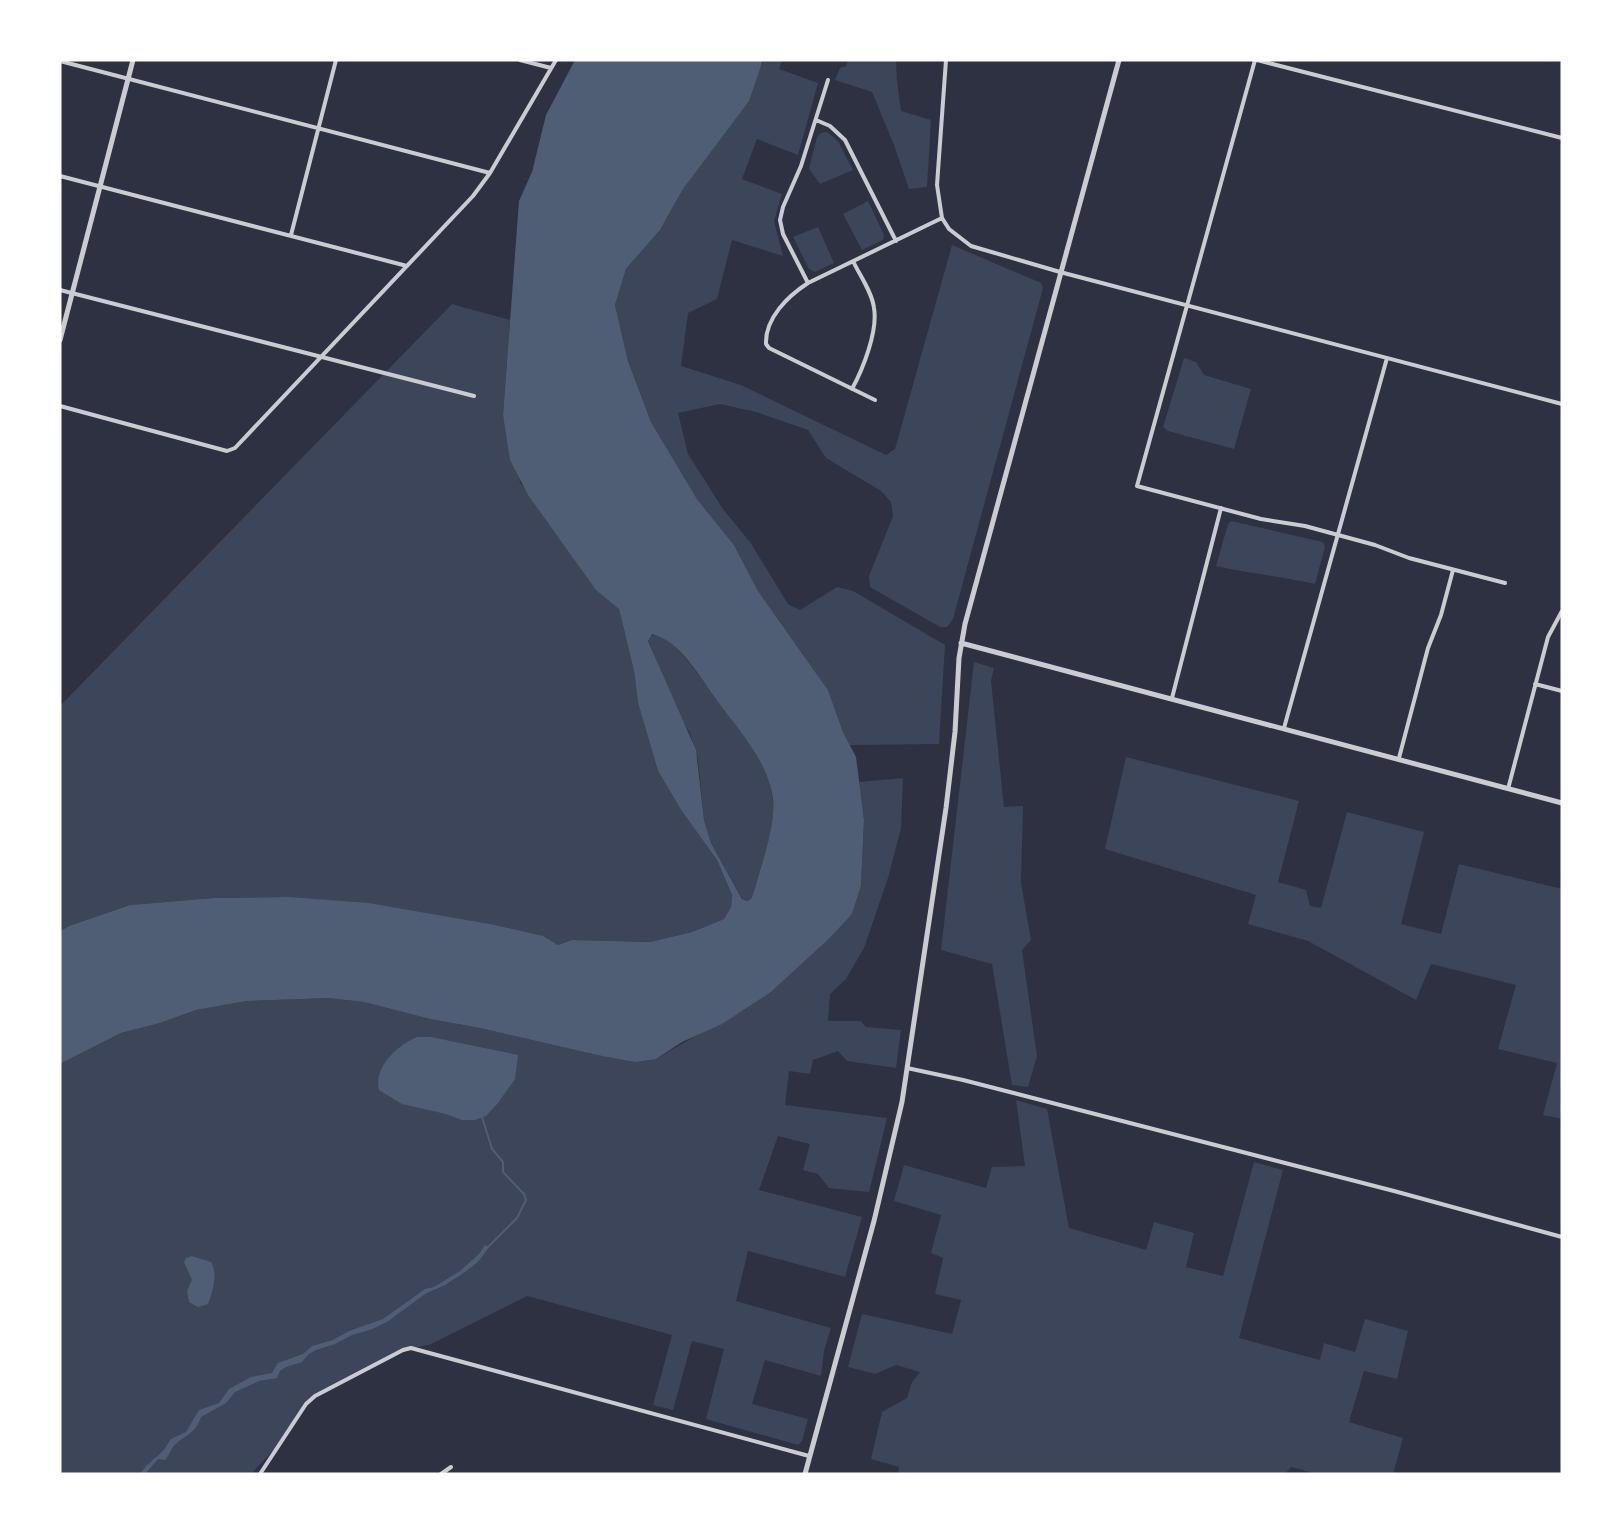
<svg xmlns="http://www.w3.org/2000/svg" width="1622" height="1534" viewBox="0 0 1622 1534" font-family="Poppins,sans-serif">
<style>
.green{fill:#3c4559}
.water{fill:#4f5d75;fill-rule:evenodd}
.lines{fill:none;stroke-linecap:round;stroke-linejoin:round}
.stream{stroke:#4f5d75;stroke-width:2}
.minor{stroke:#caccd0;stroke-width:4}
.tertiary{stroke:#caccd0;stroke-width:5}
</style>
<rect width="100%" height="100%" fill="#2d3142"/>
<path class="green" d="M763 60H782L779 69 818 83 798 155 757 139 742 179 782 194 774 221 783 256 732 240 717 299 688 313 681 366 741 385 886 455 895 449 952 245 1041 283 1043 288 953 619 947 627H940L870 587 869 576 893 516 891 502 881 491 826 458 808 430 756 412 720 404 678 413 688 454 723 509 750 542 788 604 800 610 837 587 853 591 945 645 939 744 850 745 843 732 828 690 758 591 734 545 697 499 651 422 628 361 615 305 626 269 660 230 683 189 763 63Z
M848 60H896L897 81 901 111 931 120 927 187 909 189 894 145 872 92 835 80 840 68 846 66Z
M827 132 838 141 853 170 820 184 809 169 817 137 821 133Z
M868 201 884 235 883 240 862 250 843 214Z
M818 227 834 263 815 272 809 269 793 237Z
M452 304 510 320 503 415 520 482 538 507 619 609 634 671 638 703 658 771 681 810 717 860 732 895 731 907 724 919 692 932 650 942 572 940 558 945 552 942 289 897 213 898 130 905 69 926 60 931V706Z
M1184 358 1196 362 1204 375 1251 389 1234 449 1168 431 1163 427Z
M1231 521 1323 542 1325 547 1315 584C1282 576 1249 574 1216 566L1228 524Z
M650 635C674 631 708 690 722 707 733 722 745 736 755 751 762 764 770 779 772 794 778 824 762 859 755 888L751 899 747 901 743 900 711 843 704 820 698 760 690 733 681 719 648 640Z
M974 662 994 668 991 681 1004 807 1023 806 1021 883 1031 940 1022 950 1037 1056 1028 1087 1012 1085 992 964 941 950Z
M1126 757 1299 801 1278 882 1306 890 1310 906 1321 908 1347 812 1424 832 1401 924 1441 934 1459 864 1562 889V1119L1543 1115 1557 1063 1498 1049 1516 985 1431 964 1416 1000 1308 941 1248 924 1256 895 1105 849Z
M903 778 901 828 888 878 864 948 846 979 830 994 828 1021H861L866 1027 901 1030 896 1068 847 1061 838 1051 813 1060 810 1074 789 1071 785 1105 887 1118 869 1192 829 1188 818 1174 803 1170 810 1144 778 1136 759 1190 862 1217 845 1277 748 1251 736 1301 831 1328 824 1351 821 1376 765 1360 752 1404 808 1419 802 1441 798 1445 706 1419 724 1349 692 1341 673 1410 653 1405 672 1335 527 1296 429 1345 402 1350 320 1392 306 1404 287 1436 251 1474H60V1064L121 1033 160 1023 196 1010 247 1001 328 998 364 1002 430 1019 480 1028 597 1055 656 1059 771 992 831 937 852 914 861 886 864 820 859 782Z
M1016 1100 1047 1109 1069 1228 1146 1250 1154 1222 1194 1233 1186 1267 1223 1276 1254 1162 1283 1170 1239 1338 1320 1360 1324 1343 1355 1352 1365 1319 1408 1331 1397 1379 1364 1371 1349 1422 1403 1438 1393 1474H1310V1472L1291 1467 1285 1474H898L899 1467 871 1459 882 1412 907 1398 912 1382 920 1372 896 1365 875 1374 848 1367 862 1314 952 1334 961 1300 935 1294 943 1258 931 1253 941 1215 894 1201 904 1165 986 1188 992 1167 1025 1166Z"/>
<path class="water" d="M575 60H763L749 101 683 189 660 230 626 269 615 305 628 361 651 422 697 499 734 545 758 591 828 690 843 732 856 757 864 820 861 886 852 914 831 937 771 992 722 1024 682 1042 656 1059 635 1062 597 1055 480 1028 430 1019 364 1002 328 998 247 1001 196 1010 160 1023 121 1033 60 1064V931L69 926 130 905 213 898 289 897 368 903 490 924 543 936 558 945 572 940 650 942 692 932 724 919 731 907 732 895 717 860 681 810 658 771 638 703 634 671 619 609 596 590 528 495 510 460 503 415 519 201 532 172 546 115ZM652 634C682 641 703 683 721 706 741 733 765 759 772 793 778 821 762 861 755 888L751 899 747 901 742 899 711 843 704 820 696 750 648 641Z
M417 1037H431L518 1055 515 1079 498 1103 486 1116 475 1120H462L446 1114 402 1104 379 1090C373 1067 398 1045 417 1037Z
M485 1245 489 1247 478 1262 462 1274 445 1285 425 1294 387 1322 370 1330 352 1335 335 1344 316 1350 309 1354 302 1362 286 1367 280 1371 277 1378 259 1381 235 1392 226 1403 201 1417C194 1437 184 1434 173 1447 170 1451 169 1456 165 1460L158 1459 145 1474H140L146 1466 163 1451 171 1439 186 1432 199 1410 219 1403 229 1389 251 1377 272 1373 278 1363 303 1354 312 1346 333 1340 349 1331 383 1319 425 1289 434 1287 460 1271 479 1254Z
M192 1256 211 1262C218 1274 213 1291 208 1304L198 1307 189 1302 187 1291 192 1280 184 1262 186 1258Z"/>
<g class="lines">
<path class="stream" d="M482 1117 492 1149 503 1162V1172L524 1194 526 1200 517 1218 487 1248"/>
<path class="minor" d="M520 60 551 68
M946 60 937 185 942 218 949 229 971 246 1060 272 1562 404
M1255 60 1137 486 1261 519 1305 526 1375 545 1409 558 1505 583
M1257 60 1562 138
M60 61 490 173
M816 120 830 126 845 140 896 241
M60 176 407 266
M291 235 336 60
M808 283 783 234 780 220 783 207 801 166 828 80
M60 290 474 396
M852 389C863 369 878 331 874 308 872 292 860 276 853 261
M875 400 769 348 766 344C765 318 788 296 808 283L942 218
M60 406 227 451 235 448 473 196 490 173 556 60
M1535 684 1562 691
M1172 698 1221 508
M1284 728 1387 358
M1399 758 1428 648 1441 615 1453 570
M1508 789 1548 637 1562 611
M907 1068 963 1080 1394 1191 1562 1237
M260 1474 306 1404 315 1396 403 1350 411 1348 809 1456
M441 1474 451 1467"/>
<path class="tertiary" d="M60 340 133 60
M961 643 1562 803
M805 1474 874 1221 902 1102 946 808 955 732 959 658 965 624 1119 60"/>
</g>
<rect width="1622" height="1534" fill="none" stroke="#ffffff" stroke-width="123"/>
</svg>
